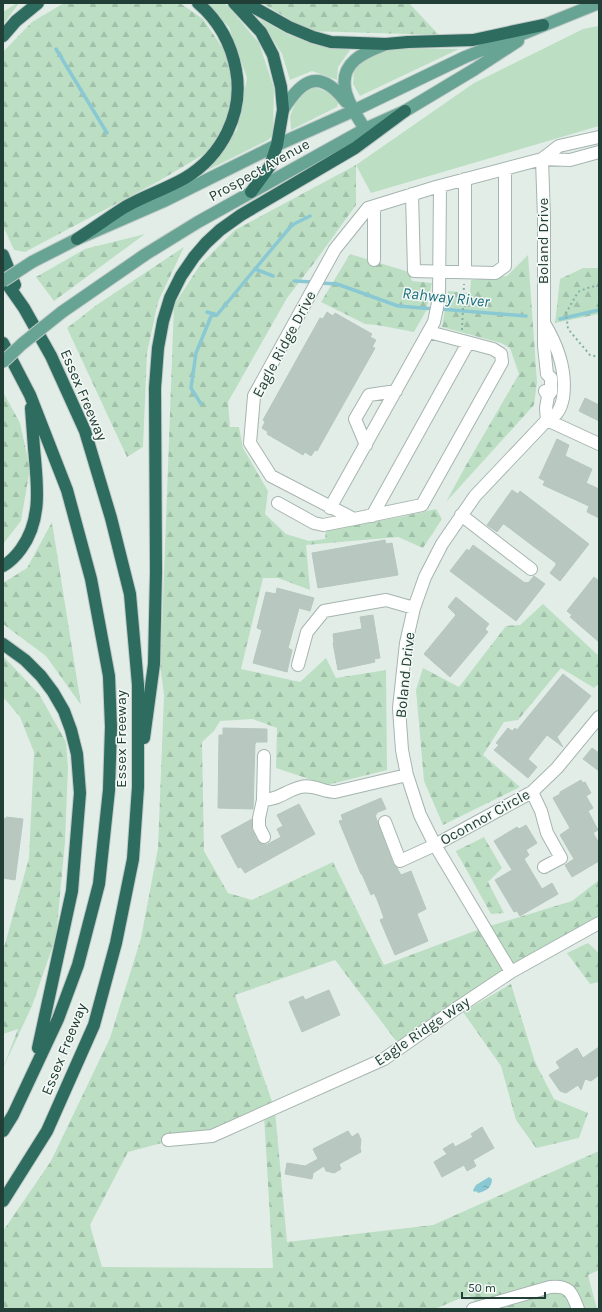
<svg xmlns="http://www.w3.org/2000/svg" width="602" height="1312" viewBox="0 0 602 1312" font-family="Karla,sans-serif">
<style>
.green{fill:#bcdfc4}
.forest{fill:url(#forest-firs);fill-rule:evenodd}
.water{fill:url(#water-ripples)}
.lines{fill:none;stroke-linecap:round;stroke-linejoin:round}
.stream{stroke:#8ac9d3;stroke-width:3.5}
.building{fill:#b8c8c1;stroke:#b5c7bf}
.minor-casing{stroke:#a5b5af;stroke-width:14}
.major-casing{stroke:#c1c9c7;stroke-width:14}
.highway-casing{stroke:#c1c9c7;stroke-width:14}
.path{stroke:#83b1a2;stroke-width:2;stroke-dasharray:2 3;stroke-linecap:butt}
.minor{stroke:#fff;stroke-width:12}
.major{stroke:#67a493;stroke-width:12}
.highway{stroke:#2d6c5e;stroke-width:12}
.major-bridge-casing{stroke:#c1c9c7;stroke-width:14;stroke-linecap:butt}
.major-bridge{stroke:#67a493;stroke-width:12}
.labels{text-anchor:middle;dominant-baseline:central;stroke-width:3;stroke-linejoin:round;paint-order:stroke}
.street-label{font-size:15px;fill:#223f37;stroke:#f4f9f6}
.water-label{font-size:16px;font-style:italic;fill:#1a6e7d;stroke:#f4f9f6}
</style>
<defs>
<pattern id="forest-firs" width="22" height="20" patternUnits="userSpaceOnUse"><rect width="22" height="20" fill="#bcdfc4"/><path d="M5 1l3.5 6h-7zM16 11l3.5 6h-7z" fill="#a1c0a9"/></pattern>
<pattern id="water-ripples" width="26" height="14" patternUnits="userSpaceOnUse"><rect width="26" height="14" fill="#8ac9d3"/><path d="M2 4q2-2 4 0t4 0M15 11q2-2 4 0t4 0" fill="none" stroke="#70a5ac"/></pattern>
</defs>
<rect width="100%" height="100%" fill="#e3ede8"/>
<path class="green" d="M17 3H19L3 25V12Z
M206 3H224L228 6 259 43 274 88 273 135 268 140 206 171 237 130 247 78 229 27Z
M260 19 289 35 315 45 350 50 338 67 337 80 312 71 290 80 282 54Z
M599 26V126L371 193 356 165 474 83 583 29Z
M392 48 459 49 360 96 353 84 354 68 370 57Z
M314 87 331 93 339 100 337 107 291 130 290 116 298 97Z"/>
<path class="forest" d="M64 3H180L203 19 228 56 233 104 211 150 159 181 25 252 14 250 3 226V52L32 22Z
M262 3H409L439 35 309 31Z
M356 165V205L314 263 287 298 228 402 230 427H239L243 448 268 491 265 514 286 534 309 541 325 539 326 530 400 517 436 509 442 519 423 548 398 537 306 545 310 590 278 578H263L241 669 300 682 326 658 336 678 386 670 387 770 327 785 276 768 277 728 253 719 220 721 214 731 202 742 204 851 228 893 252 900 333 862 384 965 480 929 572 901 599 880V925L511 977 403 1050 335 960 235 995 275 1110 287 1242 433 1225 599 1151V1270L588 1275 597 1309H484L468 1295 435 1309H3V1231L51 1161 110 1038 141 938 158 848 164 695 159 657 161 654 174 305 200 265 235 230ZM264 1116 273 1268 102 1267 90 1225 128 1152Z
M145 234 54 301 36 277 85 249Z
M184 247 158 302 147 353 143 447 127 457 67 328 98 304Z
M350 254 409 272 412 281 432 283 426 311 414 332 377 325 365 324 321 302Z
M528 255 537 382 534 405 446 502 465 467 519 374 510 348 501 343 442 327 448 291 470 293 471 280 507 276Z
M583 268H599V314L555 323 560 279Z
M3 392 20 423 30 468 21 521 3 544Z
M52 522 81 705 46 656 3 624V583L27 568Z
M543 604 599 656V683L594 688 561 668 518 720 504 722 483 755 520 787 443 825 424 781 416 690 423 668 459 687 506 626 520 625Z
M3 656 39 694 66 742 68 767 65 842 56 937 32 1006 3 1068 18 1029 3 1034V951L29 858 34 752 20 717 3 697Z
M484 837 502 868 488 882 504 913 491 914 456 851Z
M588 943 599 953V982L590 984 567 953Z
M511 984 535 1062 554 1099 588 1113 579 1138 536 1148 516 1120 501 1066 463 1012Z"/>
<path class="water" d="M489 1177 492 1179C492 1188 486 1191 478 1193L476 1191 474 1192 473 1190 476 1185Z"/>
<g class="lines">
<path class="stream" d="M56 49 107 133
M255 269 292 225 310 216
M294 281 313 282
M320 283 337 284 398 306 434 309
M440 309 526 316
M207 312 217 315 255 269 273 276
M560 319 599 310
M201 404 191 388 196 353 212 314"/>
</g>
<path class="building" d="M327 312 333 316 335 313 372 334 370 337 376 340 372 347 375 348 317 451 315 450 311 456 305 452 303 455 267 434 268 432 262 428 265 422 263 420 320 318 323 319Z
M585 398 599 405V421L579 411Z
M557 439 569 445 565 456 592 469 586 483 599 489V518L587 512 589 506 543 485 545 481 539 478Z
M512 490 518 494 520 491 589 544 560 581 550 573 556 565V563L529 543 504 524H503L497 532 487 525Z
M385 540 386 544 392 543 398 575 318 588 312 553Z
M473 545 525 583 526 582 528 583 534 576 545 584 516 621 450 571 467 549 469 551Z
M594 577 599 581V594L597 597 599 599V642L570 617 572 615 567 611Z
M277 588 314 598 310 611 299 608 288 648 292 650 287 672 253 663 262 630 257 628 266 592 276 594Z
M456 597 489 624 485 629 488 632 450 677 424 654 456 615 448 607Z
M373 615 380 658 374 659 375 662 338 670 333 643H334L333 634 361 629 362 628 360 617Z
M563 674 591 696 557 737 563 747 547 735 528 759 537 767 528 778 494 750 499 745 496 743 508 728 512 731 515 728 517 730Z
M223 728 267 729V742H256V743H255L253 809 218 808 219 735H223Z
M592 748 599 753V771L583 759Z
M581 780 583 783 585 782 591 793 586 796 593 808 588 811 598 830 593 833 599 843V861L572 877 565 865 574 859 560 835 570 828 553 798 560 794V792Z
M381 798 386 809 376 813 377 814 375 815 393 864 397 868 401 875 411 871 426 909 418 913 417 914 428 941 395 955 380 920 384 918 377 899 374 893 371 895 362 874H361L339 821 343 820 341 815Z
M299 804 315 834 245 873 241 867 238 868 221 836 252 819V830L257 840 260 843 266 845 281 837 277 829 283 826 277 815Z
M6 817 23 819 15 880 3 878V818L6 819Z
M526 825 537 843 526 850 529 855 524 859 542 889 552 883 558 894 520 916 517 911 514 912 495 880 512 870 494 841 517 827 519 829Z
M329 990 340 1015 302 1032 289 1002 303 996 305 1000Z
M599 1047V1075L591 1081 585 1079 581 1090 578 1085 566 1093 560 1091 549 1075 560 1068 556 1062 577 1048 583 1058Z
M482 1127 494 1148 473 1160 476 1166 467 1171 464 1165 442 1177 434 1162 447 1154 443 1149 453 1143 455 1147 473 1137 471 1134Z
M348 1131 352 1137 358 1133 361 1140 360 1148 361 1152 339 1164 341 1169 334 1173 326 1171 324 1166 313 1173 312 1179 285 1174 287 1163 305 1166 318 1159 313 1149Z"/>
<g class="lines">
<defs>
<path id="minor" d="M599 137 559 146 542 159 570 160 599 152
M465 179V272
M412 194 414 271 495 273 505 266V169
M374 260V206
M429 332 493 349 501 354 502 362 422 505 354 519 271 476 250 443 254 396 335 249 368 208 436 187 542 159 544 218V346L547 374 551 378V392L548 396
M545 391 548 396 546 408 547 420
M547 420 599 444
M366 445 355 419 369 395 396 391
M278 503 314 523 323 525 354 519
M330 508 434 322 439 298 440 186
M461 515 531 569
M372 516 468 343
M298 665 307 632 324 611 386 600 414 608
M264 756 263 800C278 800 287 790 301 787 313 784 323 792 335 792L407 775
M532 792 541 811 547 833 561 858 544 867
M263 800 259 818V827L264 837
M385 822 400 861 435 845 532 792 557 768 599 717
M511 972 435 845 420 815 407 775 402 750 399 708 406 643 414 608 425 577 442 544 475 496 547 420C550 418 555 416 557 413 560 409 562 403 563 398 567 371 558 346 544 323
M168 1140 212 1136 384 1059 454 1010 511 972 599 923
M473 1309 550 1287C570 1285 572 1293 578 1309"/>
<path id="major" d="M283 110C303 77 321 69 346 102
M365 129C352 109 332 80 355 60 364 52 376 48 386 44
M32 262 77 239 164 201 277 145 353 111 465 57 599 3
M62 312 146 254 198 222 365 129 405 111 475 69 518 41"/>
<path id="highway" d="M234 3 261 32 273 55 281 87 283 110 277 145 270 166 251 192
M246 3 289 27 313 37 331 42 386 44 408 42 473 40 543 25
M3 36 16 21 38 3
M77 239C93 229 109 217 125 207 144 196 166 189 185 178 222 156 244 113 236 70 231 43 219 21 198 3
M3 255 15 285
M3 278 24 308 51 356 85 431 111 518 130 594 138 685V787L133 859 116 943 94 1025 47 1131 3 1201
M3 343 30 395 67 490 91 579 109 676 111 727 109 790 99 884 78 965 58 1019 13 1115 3 1131
M3 566C10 562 16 556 21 549 43 519 37 483 34 448 33 435 32 422 31 408
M3 644 25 660 41 676 53 692 64 711 71 730 77 754 80 793 72 891 38 1048
M144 738 154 664 156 572 155 388 158 348 163 321 170 298 181 276 194 257 206 243 220 230 241 215 355 148 405 111"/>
</defs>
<use href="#minor" class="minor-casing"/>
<use href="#major" class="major-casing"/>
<use href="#highway" class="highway-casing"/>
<path class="path" d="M599 285 587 288 578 292 566 313 568 329 590 355 599 357
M462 330 464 284"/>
<use href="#minor" class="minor"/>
<use href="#major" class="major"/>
<use href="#highway" class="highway"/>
<defs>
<path id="major-bridge" d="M3 281 32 262
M3 362 22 344 62 312"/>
</defs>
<use href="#major-bridge" class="major-bridge-casing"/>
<use href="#major-bridge" class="major-bridge"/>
</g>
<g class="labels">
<g class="street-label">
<text transform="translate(259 170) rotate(-29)">Prospect Avenue</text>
<text transform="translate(543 241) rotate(-90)">Boland Drive</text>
<text transform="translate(284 344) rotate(-62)">Eagle Ridge Drive</text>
<text transform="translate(84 395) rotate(67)">Essex Freeway</text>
<text transform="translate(405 675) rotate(-84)">Boland Drive</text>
<text transform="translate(121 739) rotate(-90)">Essex Freeway</text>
<text transform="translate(485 817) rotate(-29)">Oconnor Circle</text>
<text transform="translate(422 1031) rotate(-34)">Eagle Ridge Way</text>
<text transform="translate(64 1049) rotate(-68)">Essex Freeway</text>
</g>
<g class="water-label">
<text transform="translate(446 297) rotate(6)">Rahway River</text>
</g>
</g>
<rect width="602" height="1312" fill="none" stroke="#223f37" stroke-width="8"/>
<path d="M462 1292v6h83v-6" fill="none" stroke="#223f37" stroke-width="2"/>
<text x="468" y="1292" font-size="12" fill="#223f37" stroke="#f4f9f6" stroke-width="3" paint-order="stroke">50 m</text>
</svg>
